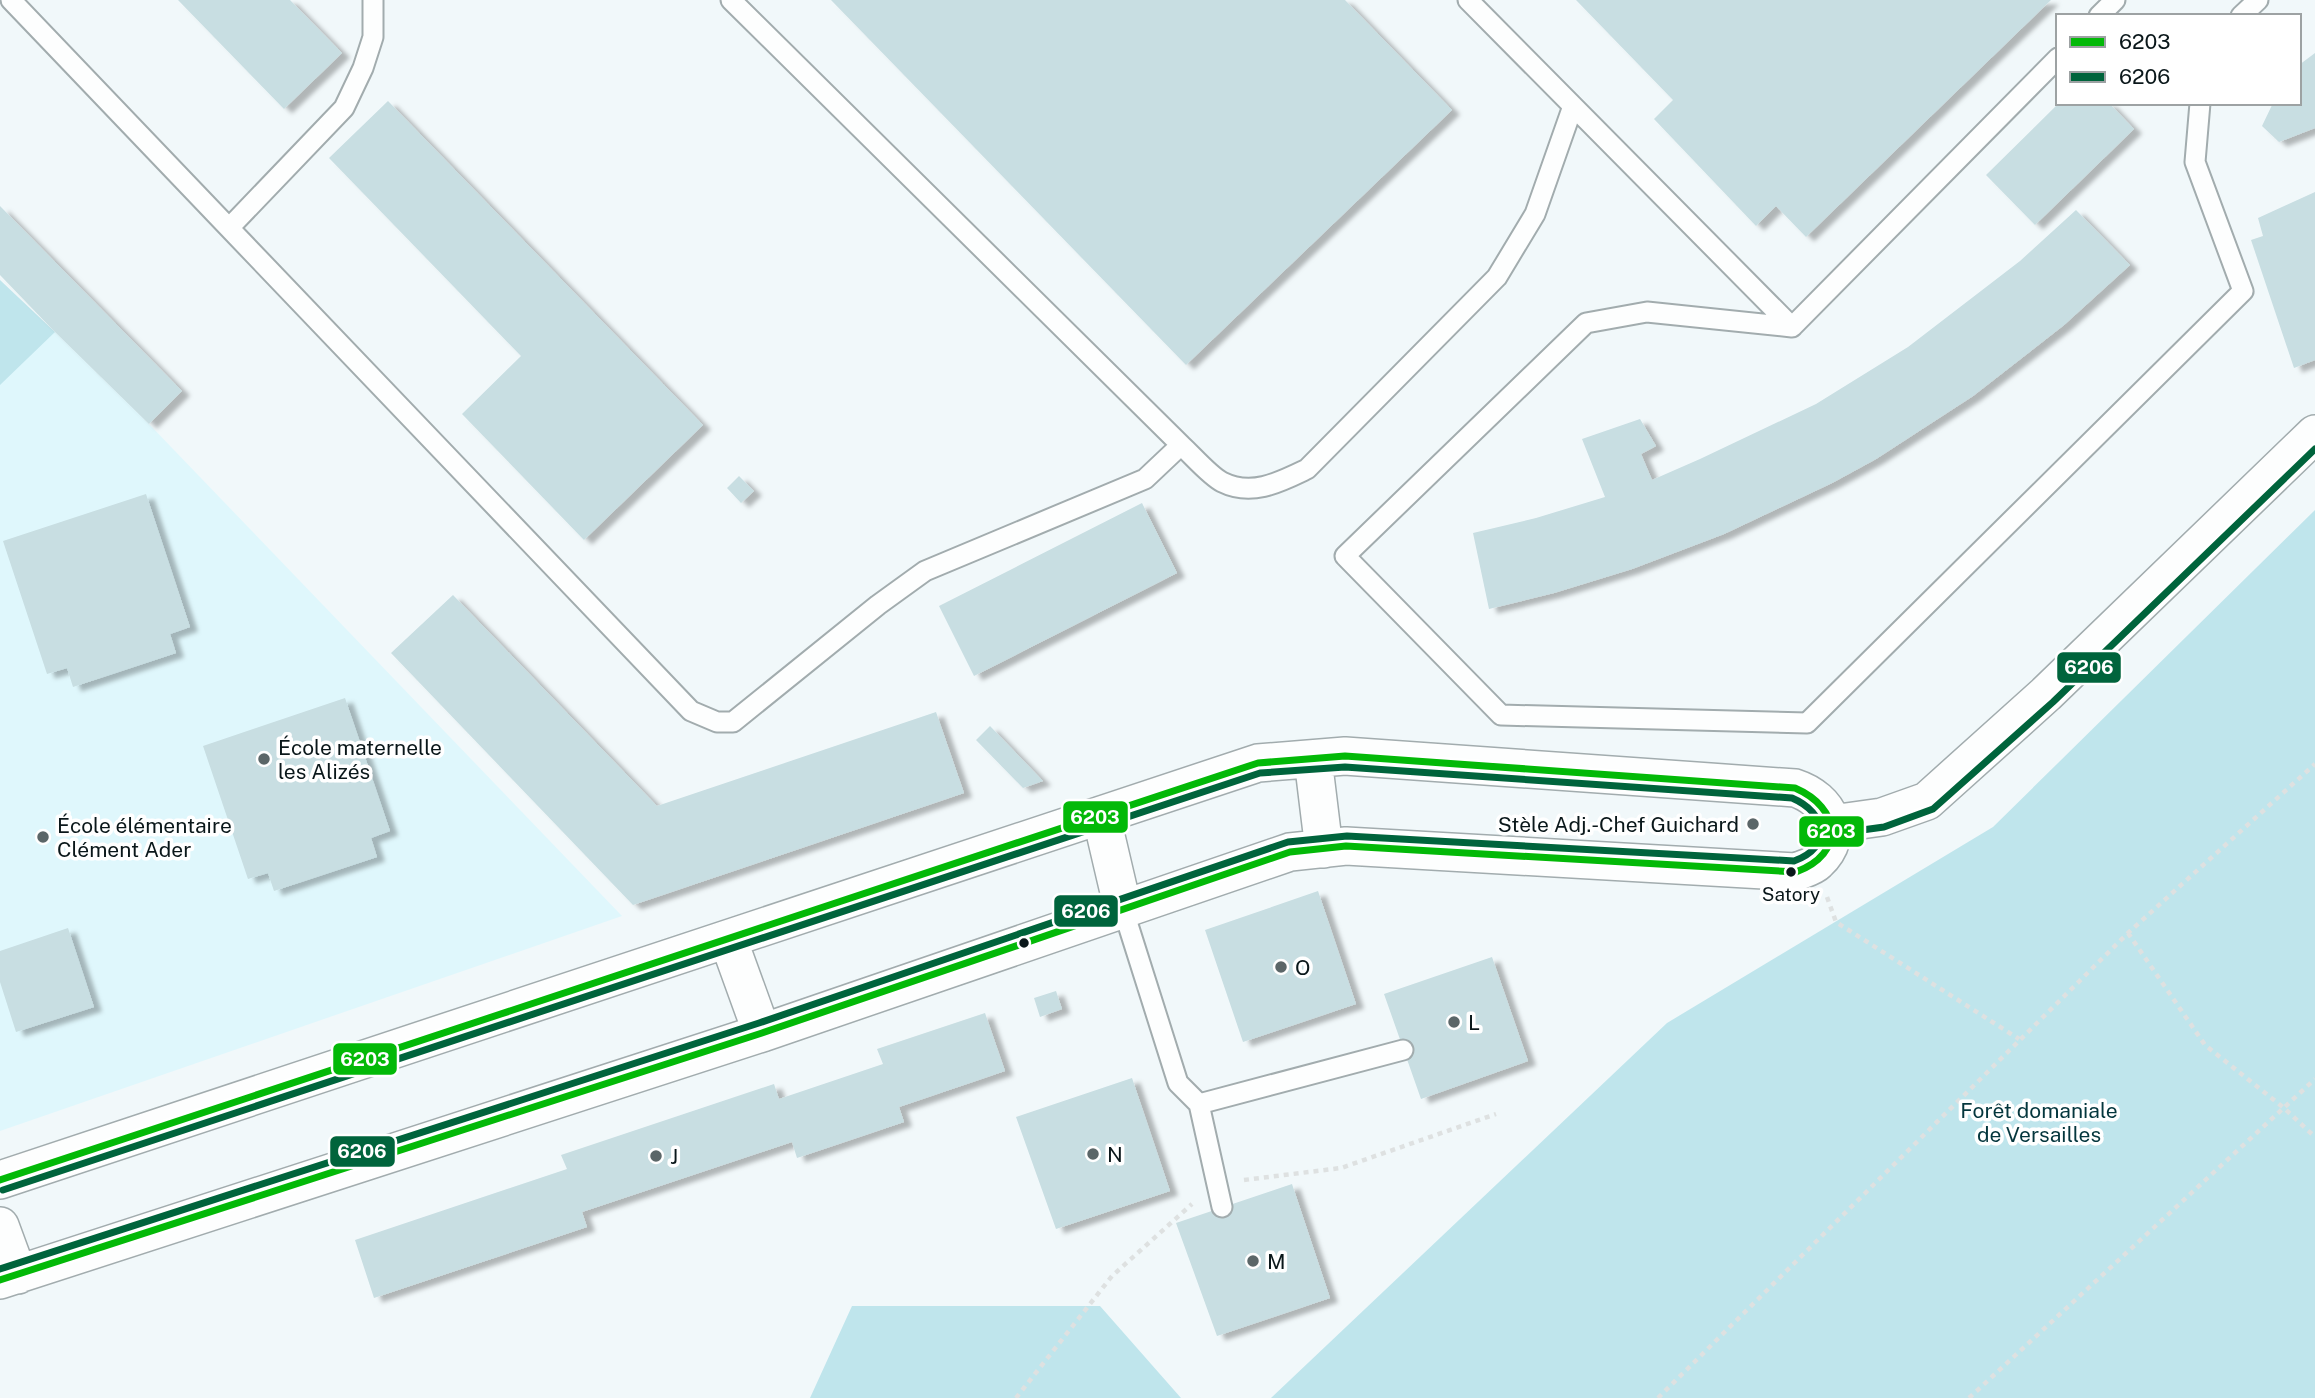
<svg xmlns="http://www.w3.org/2000/svg" width="2315" height="1398" viewBox="0 0 2315 1398" font-family="'Public Sans',sans-serif">
<style>
.built{fill:#dff7fc}
.green{fill:#bfe5ec}
.building{fill:#c8dee2;filter:url(#shadow)}
.lines{fill:none;stroke-linecap:round;stroke-linejoin:round}
.service-casing{stroke:#a2acae;stroke-width:23}
.minor-casing{stroke:#a2acae;stroke-width:40}
.path{stroke:#dee1e1;stroke-width:4.5;stroke-dasharray:5 5;stroke-linecap:butt}
.service{stroke:#fdfefe;stroke-width:19}
.minor{stroke:#fdfefe;stroke-width:37}
.bus-1-casing{stroke:#fff;stroke-width:12}
.bus-2-casing{stroke:#fff;stroke-width:12}
.bus-1{stroke:#03b908;stroke-width:7}
.bus-2{stroke:#00643c;stroke-width:7}
.poi-dot{fill:#5b6668;stroke:#fff;stroke-width:2.5}
.bus-dot{fill:#0a171a;stroke:#fff;stroke-width:2.5}
.labels{text-anchor:middle;dominant-baseline:central;stroke-width:7;stroke-linejoin:round;paint-order:stroke}
.bus-label{font-size:19px;fill:#0a171a;stroke:#fff}
.poi-label{font-size:21px;fill:#0a171a;stroke:#fff;text-anchor:start}
.park-label{font-size:21px;fill:#04363d;stroke:#fff}
.line-badge{stroke:#fff;stroke-width:2.5}
.badge-label{font-size:19px;text-anchor:middle;font-weight:bold;fill:#fff}
</style>
<defs>
<filter id="shadow"><feDropShadow dx="8" dy="4.5" stdDeviation="2" flood-color="#0004"/></filter>
</defs>
<rect width="100%" height="100%" fill="#f1f8fa"/>
<path class="built" d="M53 330 149 424 622 916 0 1131V382Z"/>
<path class="green" d="M0 280 55 332 0 385Z
M2315 510V1398H1271L1667 1023 1993 827Z
M852 1306H1100L1181 1398H810Z"/>
<path class="building" d="M178 0H290L342 53 284 109Z
M831 0H1345L1452 110 1186 365Z
M1576 0H2051L1806 237 1776 206 1756 226 1654 119 1673 100Z
M2315 53V128L2279 142 2262 126 2273 103H2299V65Z
M388 101 703 425 584 540 462 414 521 356 329 158Z
M2059 103H2109L2134 129 2035 225 1986 175Z
M2315 192V360L2294 368 2251 240 2263 236 2258 218Z
M0 206 182 391 149 424 53 330 0 275Z
M2076 210 2130 265 2064 325 1973 396 1876 459 1832 483 1724 534 1632 569 1554 593 1489 609 1473 533 1536 518 1605 497 1582 439 1640 419 1656 446 1641 454 1652 480 1700 459 1816 404 1908 347 2020 261Z
M739 476 754 491 741 503 727 488Z
M146 494 190 627 170 634 176 653 73 687 67 668 47 674 3 541Z
M1142 503 1177 573 974 676 939 606Z
M453 595 657 806 936 712 964 793 633 905 391 653Z
M345 698 390 831 371 838 377 857 274 891 268 873 248 879 203 746Z
M990 726 1043 781 1023 788 976 740Z
M1318 891 1356 1004 1243 1042 1205 930Z
M68 928 94 1007 16 1032 0 982V951Z
M1492 957 1528 1061 1421 1099 1384 994Z
M1056 991 1062 1009 1040 1017 1034 998Z
M985 1013 1005 1071 899 1107 904 1122 797 1158 792 1142 582 1212 587 1227 374 1298 355 1240 567 1169 561 1155 774 1084 779 1099 883 1064 877 1049Z
M1132 1078 1170 1191 1056 1229 1016 1117Z
M1292 1184 1330 1298 1217 1336 1176 1223Z"/>
<g class="lines">
<defs>
<path id="service" d="M11 0 229 228 344 108 363 68 373 37V0
M1468 0 1792 327 2058 58
M2099 16 2115 0
M2241 16 2258 0
M229 228 691 711 717 722H733L878 605 925 571 1145 479 1181 445 731 0
M1792 327 1647 312 1586 323 1345 556 1501 715 1807 723 2243 291 2195 162 2200 103
M1181 445C1192 455 1210 476 1222 482 1252 497 1280 482 1307 469L1497 277 1535 214 1573 106
M1123 909 1178 1083 1199 1104 1403 1050
M1199 1104 1222 1207"/>
<path id="minor" d="M1313 759 1324 849
M1101 815 1123 909
M1832 824 1882 817 1927 801 2046 694 2315 434
M728 939 762 1033
M0 1180 1258 763 1345 756 1795 788C1829 799 1847 834 1817 862 1812 867 1803 869 1796 872L1346 846 1290 852 762 1033 0 1280
M0 1226 18 1275"/>
</defs>
<use href="#service" class="service-casing"/>
<use href="#minor" class="minor-casing"/>
<path class="path" d="M1827 897 1836 922 2019 1039
M2128 933 2205 1045 2284 1108 2315 1137
M1244 1180 1341 1168 1496 1114
M1016 1398 1112 1276 1192 1204
M1658 1398 2128 933 2315 764
M1969 1398 2315 1079"/>
<use href="#service" class="service"/>
<use href="#minor" class="minor"/>
<defs>
<path id="bus-1" d="M0 1180 1258 763 1345 756 1795 788C1841 808 1846 853 1796 872L1346 846 1290 852 762 1033 0 1280"/>
<path id="bus-2" d="M1833 834 1884 827 1933 809 2053 702 2315 449
M0 1269 759 1023 1288 842 1347 836 1794 861C1833 847 1827 813 1792 798L1345 767 1260 773 3 1190"/>
</defs>
<use href="#bus-1" class="bus-1-casing"/>
<use href="#bus-2" class="bus-2-casing"/>
<use href="#bus-1" class="bus-1"/>
<use href="#bus-2" class="bus-2"/>
</g>
<g class="poi-dot">
<circle cx="264" cy="759" r="7"/>
<circle cx="1753" cy="824" r="7"/>
<circle cx="43" cy="837" r="7"/>
<circle cx="1281" cy="967" r="7"/>
<circle cx="1454" cy="1022" r="7"/>
<circle cx="1093" cy="1154" r="7"/>
<circle cx="656" cy="1156" r="7"/>
<circle cx="1253" cy="1261" r="7"/>
</g>
<g class="bus-dot">
<circle cx="1791" cy="872" r="6"/>
<circle cx="1024" cy="943" r="6"/>
</g>
<g class="labels">
<g class="bus-label">
<text x="1791" y="894">Satory</text>
</g>
<g class="poi-label">
<text x="278" y="747">École maternelle<tspan x="278" dy="24">les Alizés</tspan></text>
<text x="1739" y="824" text-anchor="end">Stèle Adj.-Chef Guichard</text>
<text x="57" y="825">École élémentaire<tspan x="57" dy="24">Clément Ader</tspan></text>
<text x="1295" y="967">O</text>
<text x="1468" y="1022">L</text>
<text x="1107" y="1154">N</text>
<text x="670" y="1156">J</text>
<text x="1267" y="1261">M</text>
</g>
<g class="park-label">
<text x="2039" y="1110">Forêt domaniale<tspan x="2039" dy="24">de Versailles</tspan></text>
</g>
</g>
<g class="line-badge">
<rect x="2056" y="651" width="66" height="33" rx="7" fill="#00643c"/>
<rect x="1062" y="800" width="67" height="34" rx="7" fill="#03b908"/>
<rect x="1798" y="815" width="67" height="33" rx="7" fill="#03b908"/>
<rect x="1053" y="894" width="66" height="34" rx="7" fill="#00643c"/>
<rect x="332" y="1042" width="66" height="34" rx="7" fill="#03b908"/>
<rect x="329" y="1135" width="67" height="33" rx="7" fill="#00643c"/>
</g>
<g class="badge-label">
<text x="2089" y="674">6206</text>
<text x="1095" y="824">6203</text>
<text x="1831" y="838">6203</text>
<text x="1086" y="918">6206</text>
<text x="365" y="1066">6203</text>
<text x="362" y="1158">6206</text>
</g>
<rect x="2056" y="14" width="245" height="91" fill="#ffffff" stroke="#9da2a3" stroke-width="2"/>
<rect x="2070" y="37" width="35" height="10" fill="#03b908" stroke="#9da2a3" stroke-width="2"/>
<text x="2119" y="49" font-size="21" fill="#0a171a">6203</text>
<rect x="2070" y="72" width="35" height="10" fill="#00643c" stroke="#9da2a3" stroke-width="2"/>
<text x="2119" y="84" font-size="21" fill="#0a171a">6206</text>
</svg>
